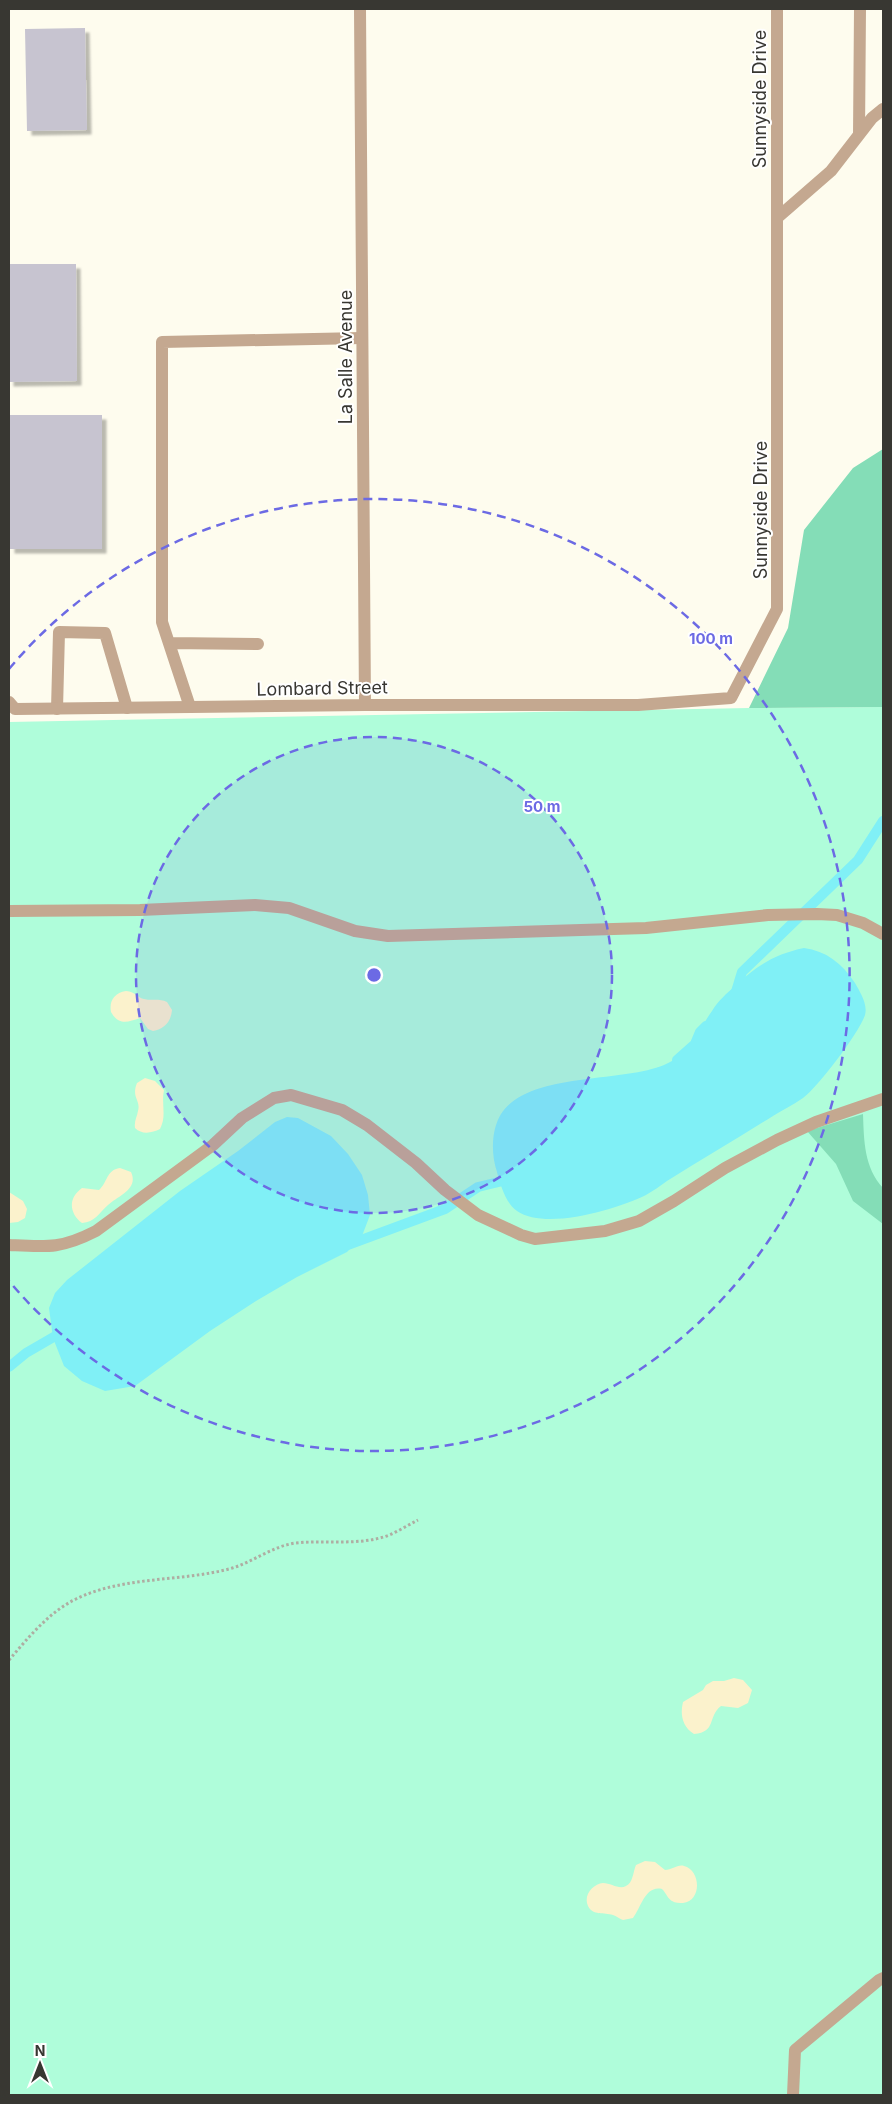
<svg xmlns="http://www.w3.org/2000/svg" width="892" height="2104" viewBox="0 0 892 2104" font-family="Inter,sans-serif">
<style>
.green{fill:#affdda}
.forest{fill:#84ddb7}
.sand{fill:#fbf2cc}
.water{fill:#80f0f6}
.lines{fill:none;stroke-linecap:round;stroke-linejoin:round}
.stream{stroke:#80f0f6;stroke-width:10}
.building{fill:#c7c4d0;filter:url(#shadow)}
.path{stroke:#aeada2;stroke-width:3;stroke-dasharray:2.5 2.5;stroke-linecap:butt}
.lane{stroke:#c4a890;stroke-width:12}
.street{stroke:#c4a890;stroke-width:12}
.ring{fill:none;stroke:#6c6ae4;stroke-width:2.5;stroke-dasharray:9 6}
.labels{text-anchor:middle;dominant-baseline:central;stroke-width:4;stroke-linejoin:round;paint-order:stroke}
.street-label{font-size:18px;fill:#383732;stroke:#fff}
.centre{fill:#6c6ae4;stroke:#fff;stroke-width:2.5}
.ring-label{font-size:15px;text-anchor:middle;font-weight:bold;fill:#6c6ae4;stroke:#fff;stroke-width:4;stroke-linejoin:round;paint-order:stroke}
</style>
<defs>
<filter id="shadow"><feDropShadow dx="4.5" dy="4.5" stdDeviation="1" flood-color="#0004"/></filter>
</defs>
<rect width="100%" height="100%" fill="#fefcee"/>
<path class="green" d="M883 707V2095H9V722L749 708Z"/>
<path class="forest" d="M883 449V707L749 708 788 628 804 530 853 468Z
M863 1114C864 1141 864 1167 883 1188V1224L853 1201 836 1164 807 1131Z"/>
<path class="sand" d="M126 991C136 992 138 998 144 999 152 1001 159 998 167 1002L172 1010C171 1022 164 1029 153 1031L148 1029 140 1018C128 1022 119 1026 111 1012 109 1001 114 993 126 991Z
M145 1078 155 1081 164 1090C161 1104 167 1116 160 1129 152 1133 142 1135 135 1128 134 1121 137 1117 138 1111 141 1100 131 1098 137 1083Z
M120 1168 131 1172C139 1189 118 1196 108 1205 99 1213 95 1222 82 1223 69 1213 68 1198 82 1188L99 1190C108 1182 106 1170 120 1168Z
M9 1192 23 1201 27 1209 25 1218 18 1222 9 1223Z
M734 1678 743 1680 752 1690 748 1703 738 1708 721 1706C707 1717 717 1732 694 1734 682 1727 680 1714 683 1702L703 1690 706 1685 713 1681H724Z
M645 1861 655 1862 665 1870C672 1870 678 1864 684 1866 701 1870 702 1901 683 1903 680 1903 675 1903 672 1901 668 1899 666 1893 662 1889 645 1885 641 1908 633 1918L623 1920C620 1919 616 1916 613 1915 604 1912 593 1916 588 1906 583 1895 593 1884 603 1883 611 1883 619 1890 626 1886 633 1883 633 1872 636 1865Z"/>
<path class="water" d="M804 948C826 951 842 963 855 983 860 992 868 1004 865 1015 859 1033 818 1087 803 1098 793 1105 782 1110 773 1116 738 1138 702 1159 667 1181 660 1186 653 1191 646 1195 617 1209 546 1231 517 1211 506 1204 500 1184 497 1172 491 1155 491 1130 501 1114 528 1072 621 1083 664 1065 696 1051 694 1036 712 1011 718 1001 727 993 735 986 756 966 775 954 804 948Z
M287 1117 298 1118 331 1136 348 1154 362 1175 368 1195 370 1215 362 1236 347 1252 297 1277 256 1301 210 1331 135 1386 105 1391 82 1381 64 1366 53 1338 49 1308 55 1293 67 1280 180 1191 238 1151 275 1122Z"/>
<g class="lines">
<path class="stream" d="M735 995 742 972 858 860 883 821
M677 1060 695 1044 700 1032 706 1026
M345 1246 445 1209 478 1187 507 1180 512 1176
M9 1367 26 1353 64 1331"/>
</g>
<path class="building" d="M85 28 87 130 27 131 25 29Z
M9 264H76L77 381 9 382Z
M10 415H102V549H10Z"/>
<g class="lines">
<path class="path" d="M9 1660C28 1638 49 1612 76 1599 123 1576 179 1582 229 1569 252 1563 272 1546 296 1543 324 1540 352 1545 380 1538 393 1535 406 1526 418 1520"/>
<path class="lane" d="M859 135 860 9
M777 218 831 171 872 118 883 109
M169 643 258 644
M190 707 162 622V342L362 338
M57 709 59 632 105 633 127 708
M9 911 140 910 255 905 289 908 355 931 388 936 646 928 768 915 817 914 837 915 863 923 883 934
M9 1245C47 1247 61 1249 96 1231L213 1145 242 1118 274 1098 291 1095 342 1110 367 1125 416 1163 445 1190 478 1215 521 1235 535 1239 605 1231 639 1221 674 1201 725 1168 777 1140 816 1122 883 1099"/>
<path class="street" d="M360 9 365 705
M9 702 15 709 365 705H638L731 698 777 609V9
M793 2095 795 2050 879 1980 883 1978"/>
</g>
<circle cx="374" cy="975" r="238" fill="#6c6ae4" fill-opacity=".12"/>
<g class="ring">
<circle cx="374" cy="975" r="238"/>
<path d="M9 669A476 476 0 1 1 9 1281"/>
</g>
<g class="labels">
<g class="street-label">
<text transform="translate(759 99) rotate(-90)">Sunnyside Drive</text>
<text transform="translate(345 357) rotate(-90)">La Salle Avenue</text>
<text transform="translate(760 510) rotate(-90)">Sunnyside Drive</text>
<text transform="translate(322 688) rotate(-1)">Lombard Street</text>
</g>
</g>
<circle cx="374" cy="975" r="8" class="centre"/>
<g class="ring-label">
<text x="711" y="644">100 m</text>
<text x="542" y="812">50 m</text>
</g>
<rect width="892" height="2104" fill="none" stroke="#383732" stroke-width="20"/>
<g transform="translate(40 2064)" stroke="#ffffff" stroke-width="4" paint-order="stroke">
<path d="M0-4L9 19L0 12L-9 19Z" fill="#383732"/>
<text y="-8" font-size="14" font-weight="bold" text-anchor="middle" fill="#383732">N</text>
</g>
</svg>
